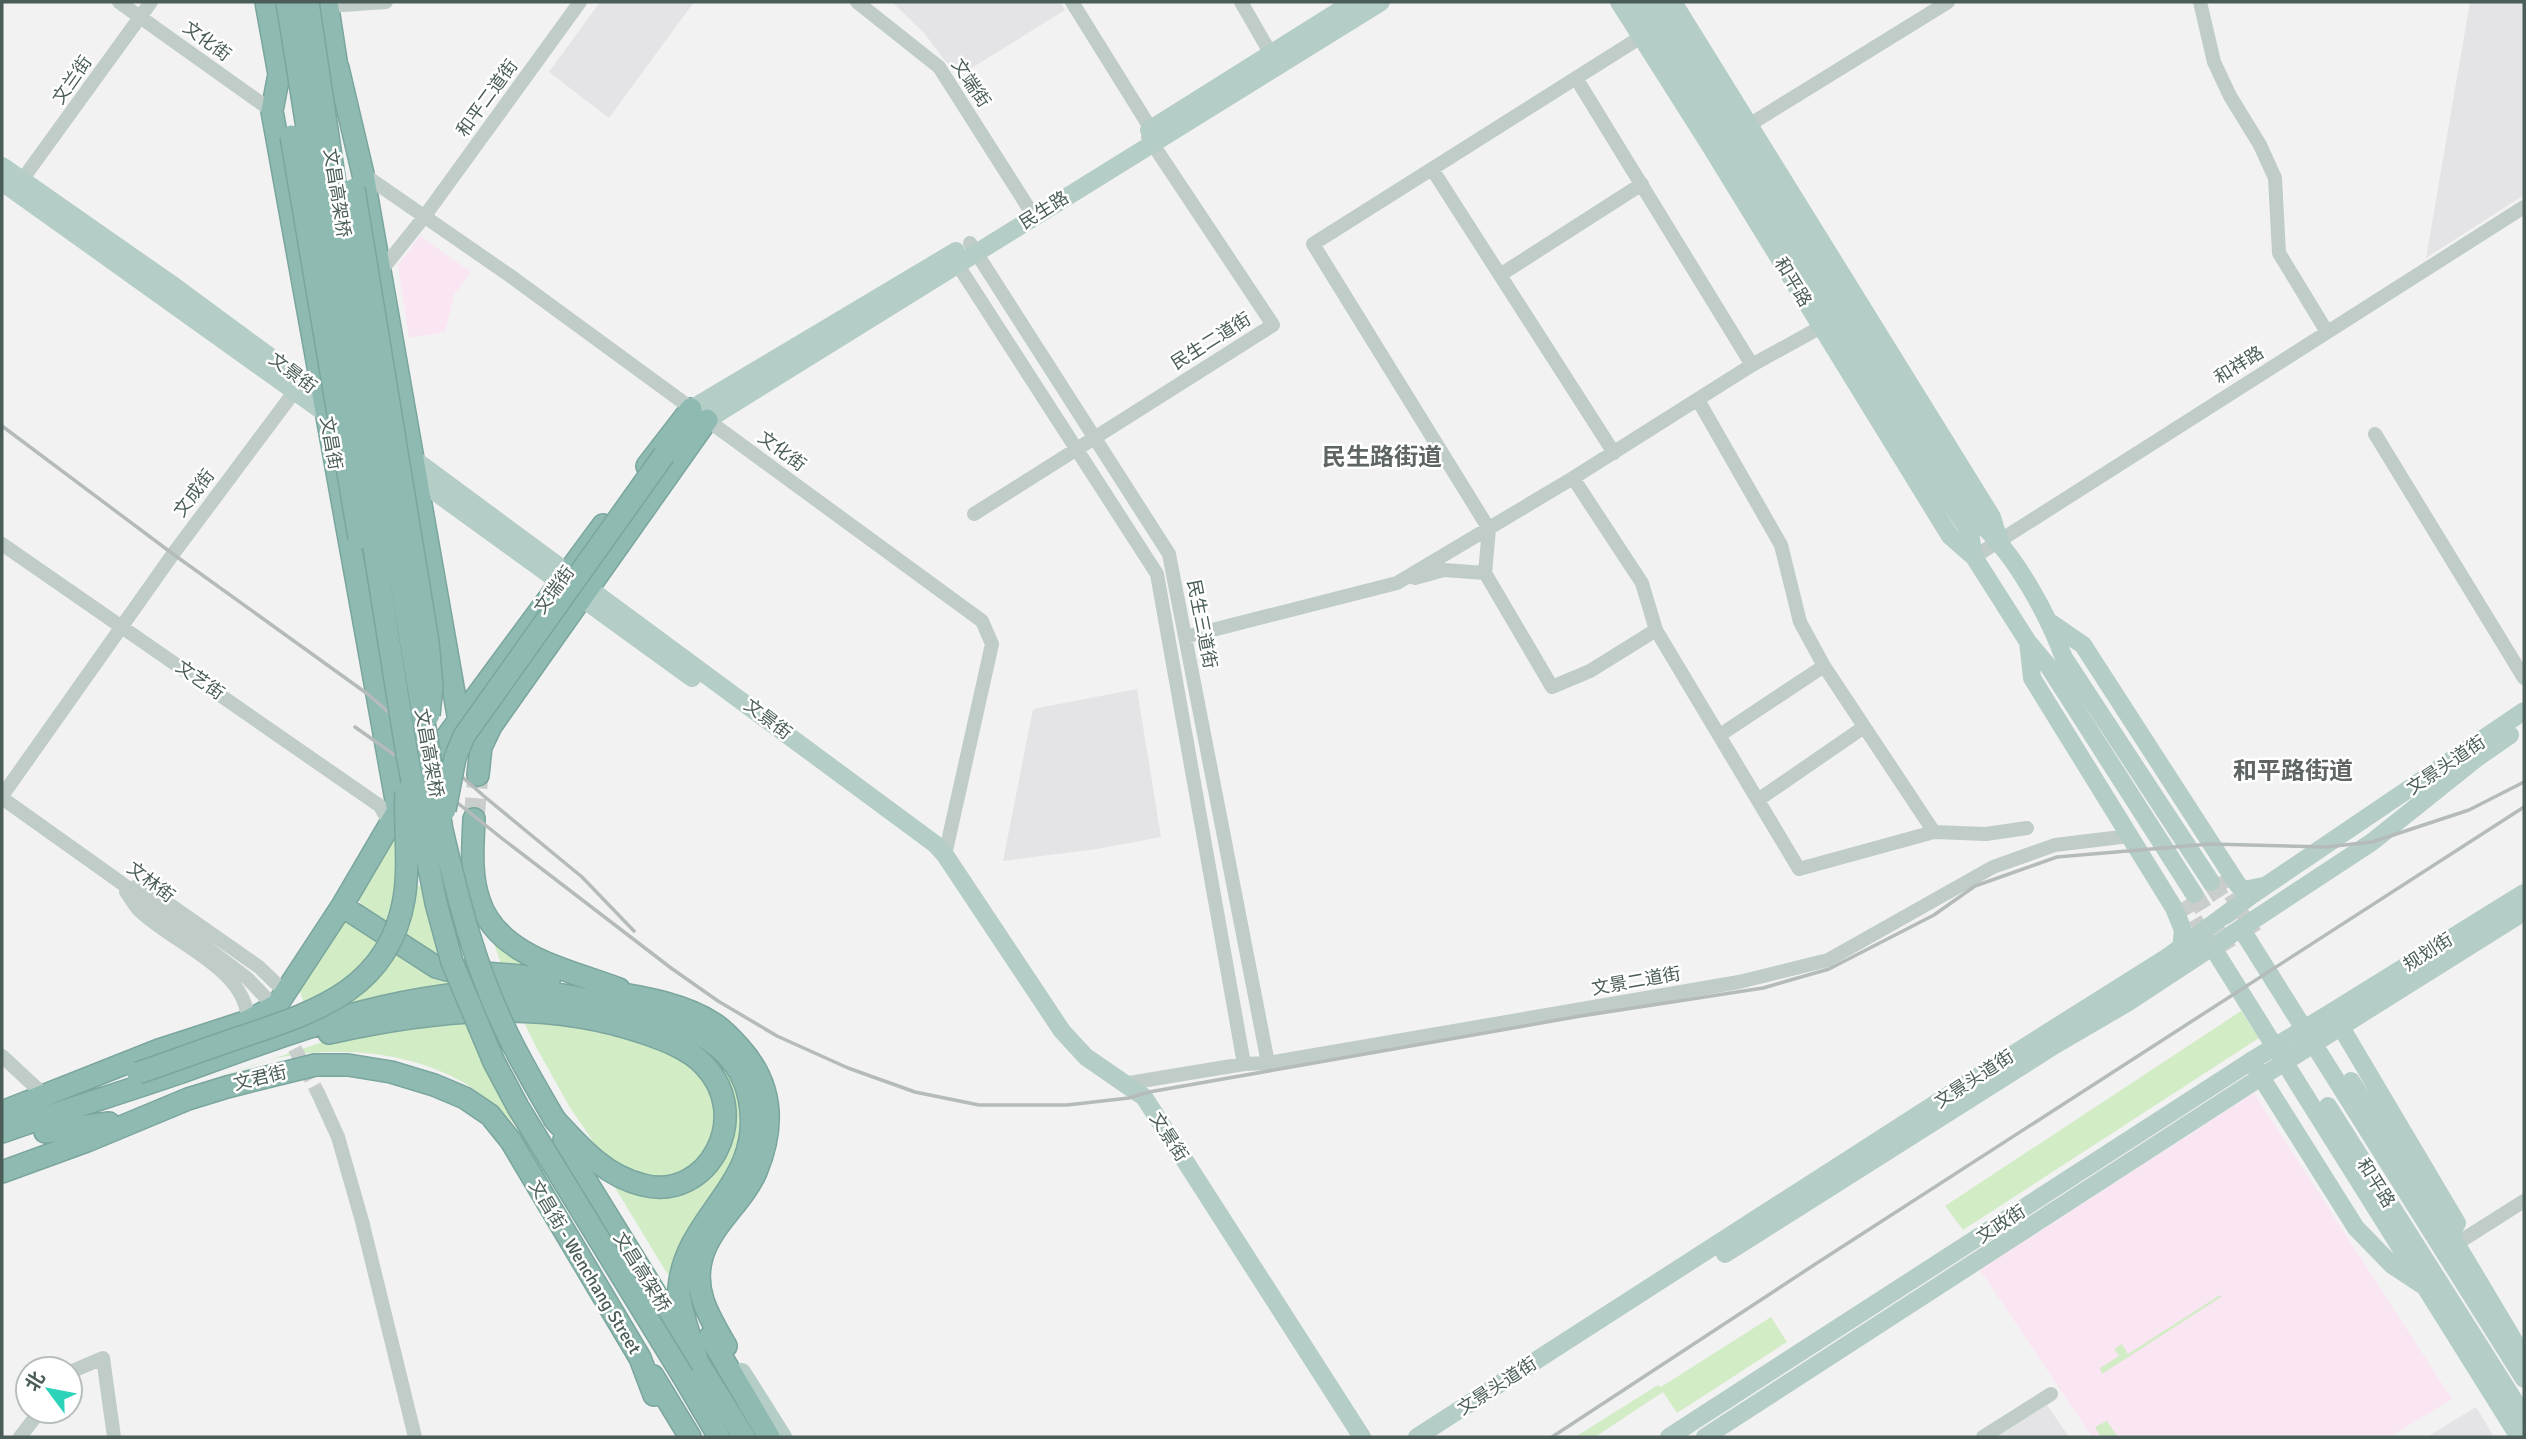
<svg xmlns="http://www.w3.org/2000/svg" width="2526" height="1439" viewBox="0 0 2526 1439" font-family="Signika,'Noto Sans SC',sans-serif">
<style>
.education{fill:#e4e3e5}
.medical{fill:#f9e6f2}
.green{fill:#d2ecc5}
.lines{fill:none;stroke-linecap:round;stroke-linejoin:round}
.minor-tunnel{stroke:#c9cdcc;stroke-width:14;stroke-dasharray:14 7;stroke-linecap:butt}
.major-tunnel{stroke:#c9cdcc;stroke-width:18;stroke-dasharray:18 9;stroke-linecap:butt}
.highway-tunnel{stroke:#c9cdcc;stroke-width:21;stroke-dasharray:21 10;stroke-linecap:butt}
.highway-casing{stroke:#7aa69d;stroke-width:24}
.minor{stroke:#bfccc8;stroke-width:14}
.major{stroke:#b4cdc7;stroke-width:18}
.highway{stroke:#8ebab1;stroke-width:21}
.rail{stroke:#b4bbba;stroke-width:3.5}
.highway-bridge-casing{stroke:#7aa69d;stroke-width:24;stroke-linecap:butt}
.major-bridge{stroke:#b4cdc7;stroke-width:18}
.highway-bridge{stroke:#8ebab1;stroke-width:21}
.labels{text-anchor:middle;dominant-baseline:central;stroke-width:5;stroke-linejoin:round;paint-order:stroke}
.street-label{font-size:18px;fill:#4b5d58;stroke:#fff}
.district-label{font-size:24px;font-weight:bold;fill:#5e6564;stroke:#fff}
</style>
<rect width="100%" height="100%" fill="#f3f2f3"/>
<path class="education" d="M600 2H694L609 118 549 72Z
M892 2H1060L1065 10 962 74 946 62 924 33Z
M2470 2H2524V195L2426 258Z
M1137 689 1161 837 1097 849 1003 861 1033 709Z
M2047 1405 2069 1437H1996Z
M2476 1407 2494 1437H2427Z"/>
<path class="medical" d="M420 236 471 272 455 293 445 332 409 338 398 265Z
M2254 1093 2452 1399 2390 1437H2092L1980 1270Z"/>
<path class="green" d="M399 821 405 855 388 928 363 908 358 898 377 870Z
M417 886H422L443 961 401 938 412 911Z
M344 915 381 943 374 954 335 990 304 1003 299 990Z
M488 927 566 975 503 969Z
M393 951 450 977 454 988 299 1023Z
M2241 1011 2259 1038 1963 1230 1945 1206Z
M521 1016 643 1037 697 1066 716 1095 715 1136 697 1161 680 1174 665 1177 630 1174 601 1153 569 1106 535 1045Z
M464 1018 527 1138C510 1119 492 1101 471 1087 417 1053 344 1045 282 1057 262 1061 241 1070 220 1077L325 1041Z
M695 1044 713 1052 735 1079 744 1129 733 1165 686 1235 668 1275 614 1186 642 1195 707 1175 725 1077 716 1063Z
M2220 1295 2221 1297 2102 1374 2100 1368 2119 1356 2114 1349 2122 1344 2128 1354Z
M1771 1317 1787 1342 1677 1413 1663 1392 1595 1437H1575L1658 1385 1661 1387Z
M2107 1421 2118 1437H2101L2095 1427Z"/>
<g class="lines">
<path class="minor-tunnel" d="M2219 877 2255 933
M2184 901 2218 956
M285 1030 318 1093"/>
<path class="major-tunnel" d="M2211 882 2247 938
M2194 894 2228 950"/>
<path class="highway-tunnel" d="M474 819 478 775"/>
<defs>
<path id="highway" d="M266 2 279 74 272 111 398 811
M327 2 339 80
M338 68 363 174 459 721
M647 466 691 409
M478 775 481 747 491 726 707 420
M474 819C473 845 470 874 479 900 497 957 570 970 619 989
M342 906 436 967 447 970 522 976 549 981
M601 990C638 997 680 1002 713 1023 723 1029 732 1039 740 1048 773 1085 775 1127 756 1172 743 1202 711 1225 702 1257 692 1291 710 1318 726 1346
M329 1033C432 1010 542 998 644 1033 665 1040 689 1049 704 1065 754 1116 708 1202 643 1185 605 1176 581 1148 555 1120
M2 1112 159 1050 248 1021 277 1005 342 906 420 773 603 525
M2 1132C61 1111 121 1093 179 1073 291 1033 398 989 520 991 561 991 604 1004 644 1014 690 1026 739 1046 749 1098 767 1183 685 1214 679 1288 678 1306 693 1344 698 1363
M45 1132 109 1123
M564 1140 575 1163 744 1437
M2 1172 87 1141 188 1099 227 1087 315 1065H348L391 1072 434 1085 465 1098 490 1115 511 1141 640 1358 654 1395
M710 1337 769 1437
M653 1376 690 1437
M683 1376 719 1437"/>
</defs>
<use href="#highway" class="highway-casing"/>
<path class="minor" d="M119 2 272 111
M857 2 939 67 1028 207
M1072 2 1151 129
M1241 2 1271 54
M2200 2 2214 62 2230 96 2260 145 2275 178 2279 253 2327 332
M328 6 386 2
M1576 78 1752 365
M1749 125 1948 2
M1432 169 1614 453
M363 174 509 275 982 621 992 644 945 855
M22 180 151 2
M970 243 1169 554 1268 1063
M952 256 1157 574 1244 1064
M1500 275 1642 184
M377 276 424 217 580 2
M1698 400 1781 545 1800 622 1824 666 1934 832
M2375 434 2524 678
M1573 478 1642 583 1656 630 1590 671 1552 687 1485 573 1489 529 1313 244 1641 37
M974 514 1273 325 1148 137
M2 544 380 806 390 824
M1974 557 2524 207
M1415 578 1444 570 1485 573
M1656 630 1799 869 1934 832 1986 834 2027 828
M1185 637 1397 583 1573 478 1752 365 1821 327
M1720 735 1824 666
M2 796 173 554 300 384
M2 798 120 882 247 978 271 1003
M1758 800 1864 727
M135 887 156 895 259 967 285 992
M126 892C130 897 134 905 139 910 172 943 247 968 248 1021
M2 1056 44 1095
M1123 1084 1244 1064 1268 1063 1739 982 1828 960 1993 867 2055 845 2129 836
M318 1093 338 1137 362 1221 415 1437
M2456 1244 2524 1201
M70 1372 103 1358 114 1437
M20 1437 40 1411
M1983 1437 2051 1394"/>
<path class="major" d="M1619 2 1709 144 1950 536 1974 557
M1639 2 1834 320 1970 533 1974 557 2028 642 2049 667 2194 894
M1656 2 1981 524C2016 556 2047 613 2064 658L2211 882
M1673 2 1992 517 1999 540
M1149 130 1353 2
M2 166 174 286 329 400
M2 182 332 418
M691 409 956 251
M707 420 1381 2
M407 454 935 844 945 855 1062 1031 1086 1057 1144 1097 1362 1437
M409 473 692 678
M2051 623 2083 645 2238 885 2244 890 2263 886
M2028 642 2032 678 2174 908 2183 930 2181 948
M2247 938 2524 1379
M2218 956 2519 1437
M2342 1026 2524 912
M2351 1081 2451 1235 2522 1354
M2328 1106 2524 1416
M2448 1238 2457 1223 2332 1012 2524 893
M1725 1254 2055 1045 2127 1003 2372 842 2477 758 2510 735
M742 1372 783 1437
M1417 1437 1969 1082 2169 956 2252 895 2524 711
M1669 1437 2251 1061 2356 1228 2392 1265 2454 1306
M1705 1437 2261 1077"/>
<use href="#highway" class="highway"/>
<path class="rail" d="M2 426 173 554 369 695 485 797 582 877 634 931
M355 727 420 773 504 840 671 968 718 1001 777 1036 848 1068 915 1092 979 1105H1067L1129 1098 1149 1092 1581 1016 1763 988 1829 969 1934 915 1975 886 2057 857 2210 844 2326 847 2372 842 2469 810 2524 782
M1552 1437 1817 1263 2524 807"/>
<defs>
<path id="highway-bridge" d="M287 2 407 755 436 903 452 962 494 1062 518 1107 683 1376
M308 2 339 210 442 830C458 899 476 971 508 1035 522 1064 539 1092 555 1120
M291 136 359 538
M354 189 428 642 432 686 429 715
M445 810 455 758 464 736 664 455
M138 1073C173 1061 208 1048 244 1036 318 1011 389 988 404 899 410 864 404 828 406 792"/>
</defs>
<use href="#highway-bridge" class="highway-bridge-casing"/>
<path class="major-bridge" d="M2251 1061 2332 1012
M2261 1077 2342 1026"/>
<use href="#highway-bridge" class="highway-bridge"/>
</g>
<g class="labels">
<g class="street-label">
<text transform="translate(207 41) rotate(36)">文化街</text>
<text transform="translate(72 80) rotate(-55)">文兰街</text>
<text transform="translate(971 83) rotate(56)">文端街</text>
<text transform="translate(487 98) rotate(-54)">和平二道街</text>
<text transform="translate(337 193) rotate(81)">文昌高架桥</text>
<text transform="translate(1044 210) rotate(-32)">民生路</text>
<text transform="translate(1793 282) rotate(59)">和平路</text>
<text transform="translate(1211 341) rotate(-32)">民生二道街</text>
<text transform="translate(2239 365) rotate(-32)">和祥路</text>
<text transform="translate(293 373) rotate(37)">文景街</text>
<text transform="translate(331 443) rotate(80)">文昌街</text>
<text transform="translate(782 451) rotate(36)">文化街</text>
<text transform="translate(194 493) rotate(-53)">文成街</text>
<text transform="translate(554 590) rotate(-54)">文瑞街</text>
<text transform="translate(1202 624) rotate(79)">民生三道街</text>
<text transform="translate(200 680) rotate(35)">文艺街</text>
<text transform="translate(768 719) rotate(37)">文景街</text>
<text transform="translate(429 753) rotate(80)">文昌高架桥</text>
<text transform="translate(2446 765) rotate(-34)">文景头道街</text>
<text transform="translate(151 882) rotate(37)">文林街</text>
<text transform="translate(2428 952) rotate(-32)">规划街</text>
<text transform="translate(1636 981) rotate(-10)">文景二道街</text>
<text transform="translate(260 1078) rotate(-14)">文君街</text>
<text transform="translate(1974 1079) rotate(-33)">文景头道街</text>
<text transform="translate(1169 1137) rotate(57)">文景街</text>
<text transform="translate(2376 1183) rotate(58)">和平路</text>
<text transform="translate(2001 1224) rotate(-33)">文政街</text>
<text transform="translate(585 1267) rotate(59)">文昌街 - Wenchang Street</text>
<text transform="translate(642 1272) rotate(58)">文昌高架桥</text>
<text transform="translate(1497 1386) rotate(-33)">文景头道街</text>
</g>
<g class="district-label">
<text x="1382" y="457">民生路街道</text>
<text x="2293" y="771">和平路街道</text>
</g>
</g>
<rect width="2526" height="1439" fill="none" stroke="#4b5d58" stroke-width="7"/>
<g transform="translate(49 1390) rotate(302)"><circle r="33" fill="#ffffff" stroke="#b7bebc" stroke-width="2"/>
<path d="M0-5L12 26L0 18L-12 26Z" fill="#2cd3b8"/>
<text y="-10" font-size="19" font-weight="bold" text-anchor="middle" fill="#4b5d58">北</text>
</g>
</svg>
